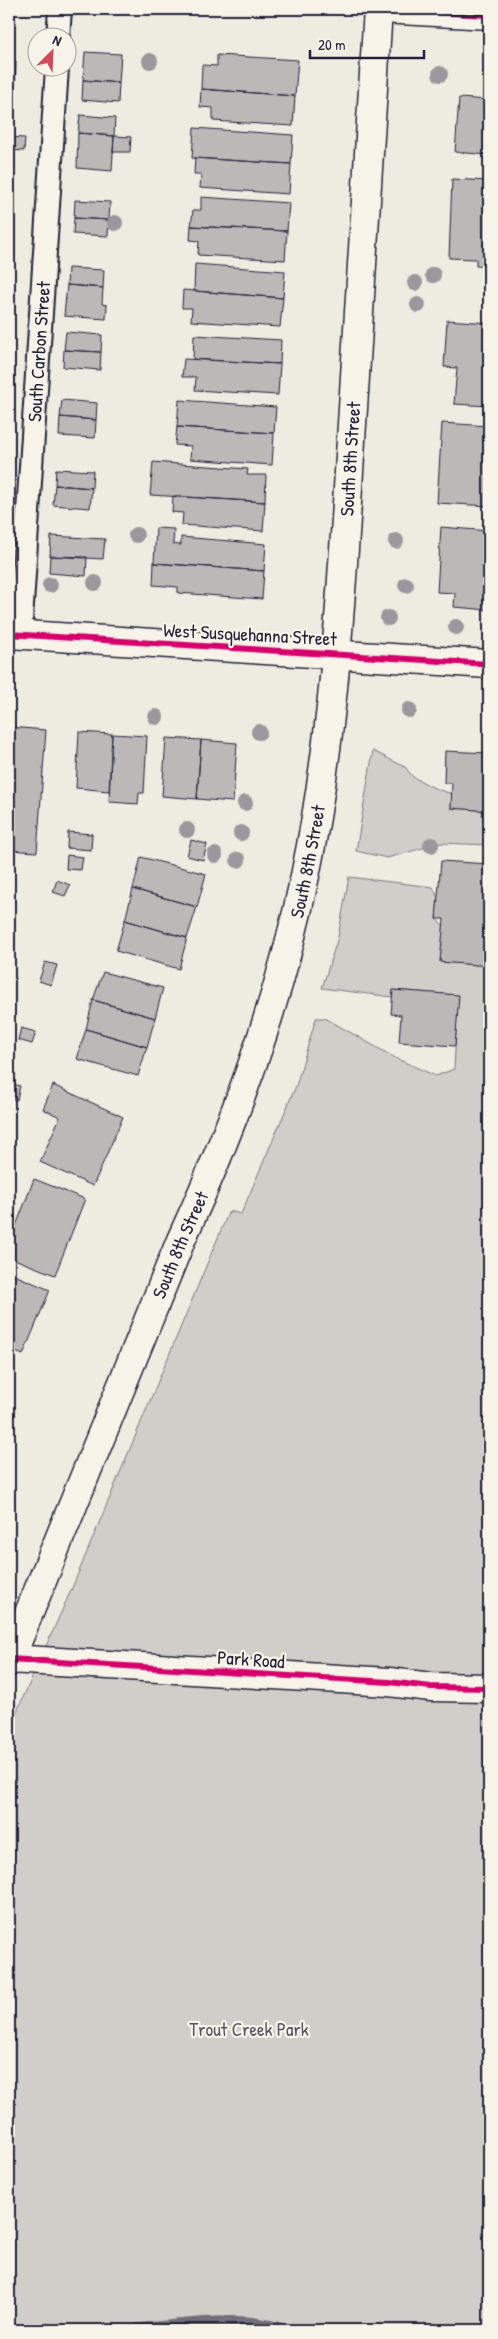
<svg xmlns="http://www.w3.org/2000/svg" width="498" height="2339" viewBox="0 0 498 2339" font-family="'Patrick Hand',sans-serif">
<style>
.green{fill:#d1cdc9;stroke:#7a7882}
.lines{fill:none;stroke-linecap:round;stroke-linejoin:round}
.stream{stroke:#716f7b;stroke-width:11}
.building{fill:#bbb8b7;stroke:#22223b}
.lane-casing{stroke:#22223b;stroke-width:26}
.street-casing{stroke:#22223b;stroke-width:31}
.secondary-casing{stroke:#22223b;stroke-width:31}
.lane{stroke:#f7f3e8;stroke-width:22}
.street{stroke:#f7f3e8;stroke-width:28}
.secondary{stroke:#f7f3e8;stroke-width:28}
.cycleway-casing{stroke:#f7f3e8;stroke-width:9}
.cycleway{stroke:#d6006c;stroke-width:6}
.tree{fill:#9b989d}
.labels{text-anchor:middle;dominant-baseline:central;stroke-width:4.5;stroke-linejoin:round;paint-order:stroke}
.street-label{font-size:19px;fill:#22223b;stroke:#f7f3e8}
.park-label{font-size:19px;fill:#575566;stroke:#f7f3e8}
</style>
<rect width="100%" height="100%" fill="#eeebe1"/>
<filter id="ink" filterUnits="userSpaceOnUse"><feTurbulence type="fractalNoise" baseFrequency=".02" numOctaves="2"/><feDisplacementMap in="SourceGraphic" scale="10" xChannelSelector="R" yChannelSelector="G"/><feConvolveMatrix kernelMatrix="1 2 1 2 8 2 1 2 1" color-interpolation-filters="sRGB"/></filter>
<g filter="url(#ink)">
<path class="green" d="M373 751 405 767 413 777 434 788 452 794 451 808 489 811V845L441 843 387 858 356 851Z
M349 877 433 887 438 898 436 919 444 926 440 962 489 966V2330H9V1729L72 1588 229 1211 241 1214 296 1086 316 1018H325L397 1059 436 1076 454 1069 458 995 393 990 392 997 322 988 338 937Z"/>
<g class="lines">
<path class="stream" d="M137 2329C176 2325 250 2314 285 2330"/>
</g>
<path class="building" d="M85 52 121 54 119 83 83 80Z
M217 55 298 60 295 96 201 89 202 65 217 66Z
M9 61 16 62 14 117H9Z
M83 80 119 83 118 103 82 100Z
M201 89 295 96 293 126 213 121V108L200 107Z
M459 98 489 100V155L455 152Z
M80 115 115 118 114 136 78 133Z
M194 128 293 135 291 164 192 158Z
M78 133 114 136 112 171 77 168Z
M114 136 131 137 130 152H113Z
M9 137 25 138 24 151 9 150Z
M195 158 291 164 289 194 200 188 201 174H194Z
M452 179 489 181V267L476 266V259L449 258Z
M201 197 289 203 287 231 191 226 193 210H201Z
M75 200 110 202 109 220 74 218Z
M74 218 109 220 108 236 73 234Z
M191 226 287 231 285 260 198 255 199 241 190 240Z
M195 264 285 271 283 298 194 291Z
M68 268 104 270 103 288 67 285Z
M67 285 103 288 102 304 107 305 106 319 64 316Z
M183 290 283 298 280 327 191 321 192 308H182Z
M447 320 489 323V406L454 404 457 368 444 367Z
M66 332 102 335 101 352 64 350Z
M194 335 281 340 280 364 193 359Z
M64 350 101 352 100 370 63 367Z
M184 359 280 364 278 395 195 390 196 377H182Z
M62 400 97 403 96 420 60 417Z
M179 400 276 407 274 433 177 427Z
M60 417 96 420 95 438 59 436Z
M442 423 489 426V506L437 503Z
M177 427 274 433 272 465 190 459 191 446 175 445Z
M153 462 248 469 247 475H266L265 502 150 495Z
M56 469 93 471 92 488 55 485Z
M55 485 92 488 90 508 53 505Z
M173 496 265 502 263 531 182 525 183 513 172 512Z
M441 527 489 531V610L454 607 455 593 437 592Z
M156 528 174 529 173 544 181 545V537L266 544 264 571 154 563Z
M51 536 105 539 103 559 50 556Z
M50 556 87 557 86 576 49 573Z
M154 563 264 571 262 599 178 593V587L153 585Z
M9 727 46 730 37 852 9 850Z
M79 732 112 734 109 791 76 788Z
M112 734 147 736 144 793H139L138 804 109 802Z
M166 738 201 740 197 799 162 796Z
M201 740 237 743 233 802 197 799Z
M445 751 489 753V811L451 808 452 783H444Z
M68 832 92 834 91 850 67 848Z
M191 840 207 844 203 860 187 856Z
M67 855 83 857 81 870 66 869Z
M141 857 206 874 197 907 133 889Z
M441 861 489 864V966L440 962 444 919H436Z
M57 880 70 885 65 896 53 892Z
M133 889 197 907 187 938 125 920Z
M125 920 187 938 179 969 116 951Z
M45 962 57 965 51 985 39 981Z
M103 972 163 988 155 1018 93 1000Z
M393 990 459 995 455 1046 399 1042 401 1015 391 1014Z
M93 1000 155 1018 147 1047 86 1029Z
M21 1028 36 1032 32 1044 18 1040Z
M86 1029 147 1047 138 1076 77 1059Z
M9 1083 20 1086 17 1100 9 1098Z
M53 1085 123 1117 93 1186 40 1162 60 1117 43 1109Z
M34 1179 85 1199 55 1275 9 1257V1244Z
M12 1274 50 1290 23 1355 9 1349V1283Z"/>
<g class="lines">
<defs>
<g id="lane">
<path d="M58 38 60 9"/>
<path id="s1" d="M20 635 57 68"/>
</g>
<path id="street" d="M382 9 489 15
M9 634 489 664
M9 1659 389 1682 431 1687 489 1688"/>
<g id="secondary">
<path id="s2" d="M9 1662 181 1240C235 1123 279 1003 305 876 334 738 341 597 350 456 359 307 369 158 378 9"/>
</g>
</defs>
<use href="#lane" class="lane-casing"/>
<use href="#street" class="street-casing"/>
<use href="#secondary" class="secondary-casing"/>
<use href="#lane" class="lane"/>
<use href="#street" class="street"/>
<use href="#secondary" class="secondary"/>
<defs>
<path id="cycleway" d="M382 9 489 15
M9 634 489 664
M9 1659 389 1682 431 1687 489 1688"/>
</defs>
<use href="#cycleway" class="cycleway-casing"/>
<use href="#cycleway" class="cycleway"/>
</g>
<g class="tree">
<circle cx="150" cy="61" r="8"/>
<circle cx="440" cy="74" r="8"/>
<circle cx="115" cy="223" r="8"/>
<circle cx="433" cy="275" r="8"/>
<circle cx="415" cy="283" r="8"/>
<circle cx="418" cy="305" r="8"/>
<circle cx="136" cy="535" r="8"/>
<circle cx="396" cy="541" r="8"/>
<circle cx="95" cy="583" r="8"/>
<circle cx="50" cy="585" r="8"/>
<circle cx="406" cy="585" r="8"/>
<circle cx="388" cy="618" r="8"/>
<circle cx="456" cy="627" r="8"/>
<circle cx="409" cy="710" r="8"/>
<circle cx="156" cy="717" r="8"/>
<circle cx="259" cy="732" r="8"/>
<circle cx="245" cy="803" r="8"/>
<circle cx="187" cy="830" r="8"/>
<circle cx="241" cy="833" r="8"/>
<circle cx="431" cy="845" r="8"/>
<circle cx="215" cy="855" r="8"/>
<circle cx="238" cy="860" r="8"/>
</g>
</g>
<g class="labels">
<g class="street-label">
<text stroke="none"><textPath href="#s1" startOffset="284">South Carbon Street</textPath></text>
<text stroke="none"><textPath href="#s2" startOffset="1261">South 8th Street</textPath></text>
<text transform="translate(250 634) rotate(3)">West Susquehanna Street</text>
<text stroke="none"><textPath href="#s2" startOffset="856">South 8th Street</textPath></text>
<text stroke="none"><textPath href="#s2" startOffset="451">South 8th Street</textPath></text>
<text transform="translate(251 1659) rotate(4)">Park Road</text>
</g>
<g class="park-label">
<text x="249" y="2029">Trout Creek Park</text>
</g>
</g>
<rect width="498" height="2339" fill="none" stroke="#f7f3e8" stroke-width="30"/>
<rect x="15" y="15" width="468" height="2309" fill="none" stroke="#22223b" stroke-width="2" filter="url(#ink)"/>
<g transform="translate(52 52) rotate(24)"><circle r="24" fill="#f7f3e8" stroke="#a29fa3"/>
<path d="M0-4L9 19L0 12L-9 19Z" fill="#d1495b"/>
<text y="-8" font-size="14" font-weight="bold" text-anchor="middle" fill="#22223b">N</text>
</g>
<path d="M310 50v8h114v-8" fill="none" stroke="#22223b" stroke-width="2.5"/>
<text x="318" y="50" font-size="15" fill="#22223b" stroke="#f7f3e8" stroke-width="4" paint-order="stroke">20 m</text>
</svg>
